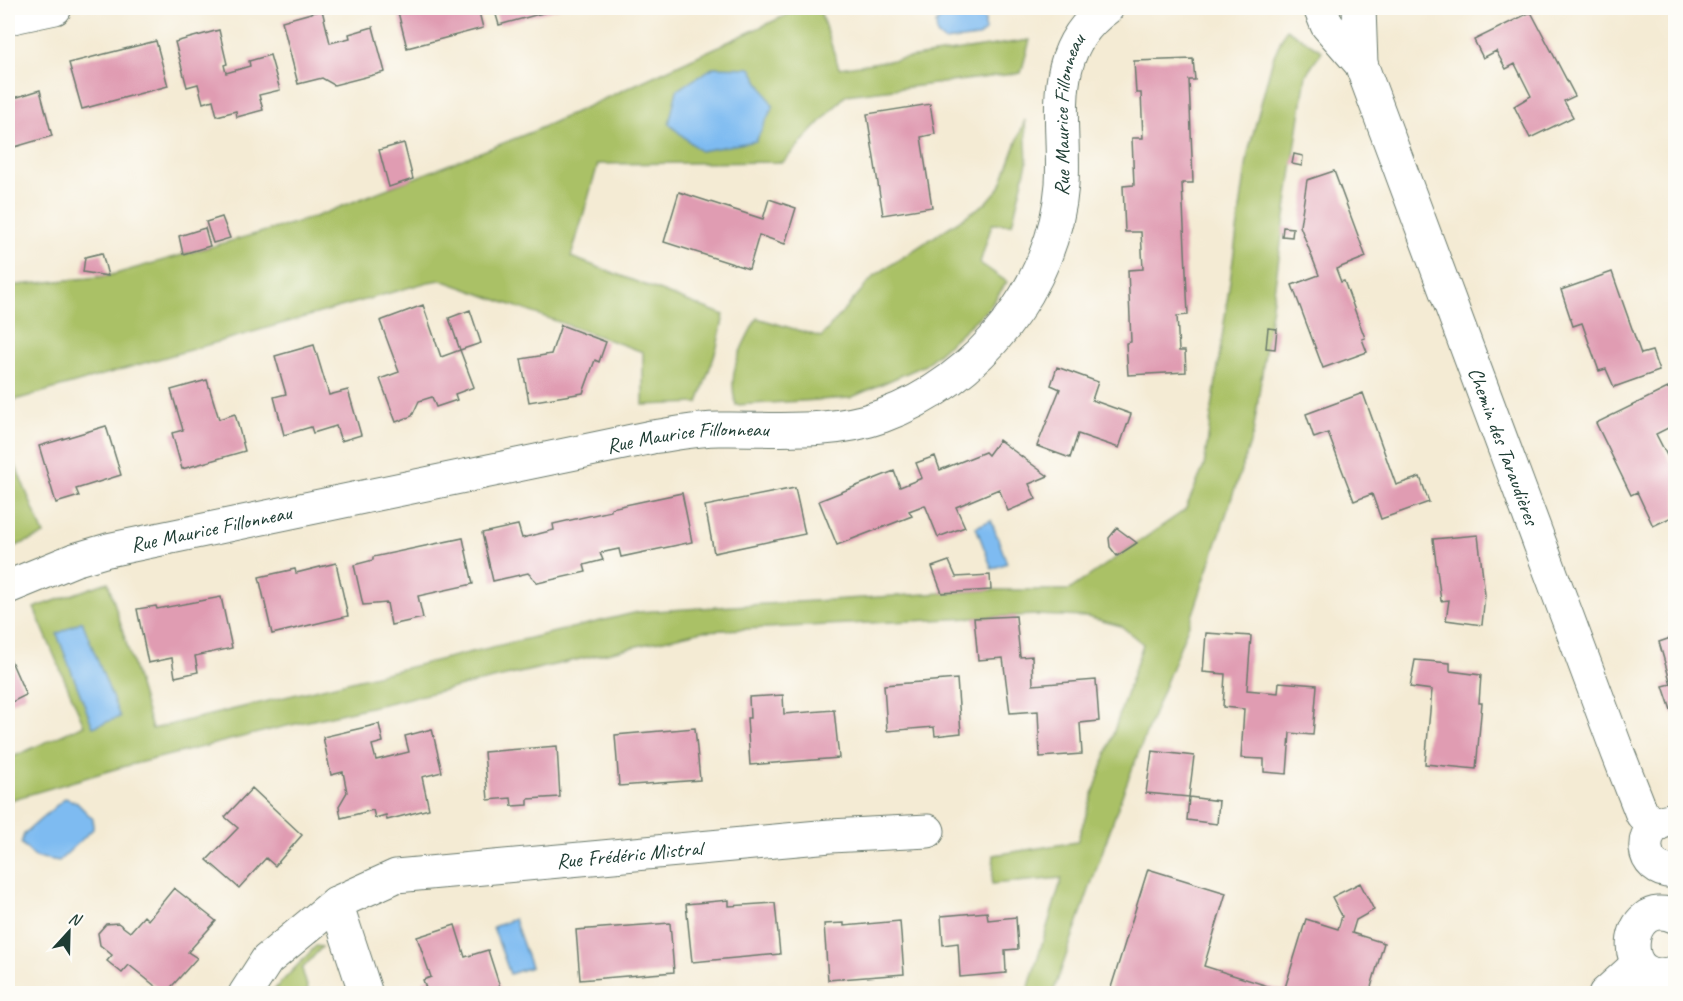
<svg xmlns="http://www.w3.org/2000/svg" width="1683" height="1001" viewBox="0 0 1683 1001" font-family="Caveat,sans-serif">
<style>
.green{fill:#aac166;stroke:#647f4d;stroke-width:1.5}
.water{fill:#7ebbf1;stroke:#4e7c92;stroke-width:1.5}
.building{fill:#e09cb2}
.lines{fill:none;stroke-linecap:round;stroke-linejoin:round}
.minor-casing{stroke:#6a7a6c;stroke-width:35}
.minor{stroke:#fff;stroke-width:33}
.labels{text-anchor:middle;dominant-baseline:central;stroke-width:6;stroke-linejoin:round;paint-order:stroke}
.street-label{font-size:21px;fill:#1f3d34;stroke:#fdfcf7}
</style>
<rect width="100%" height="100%" fill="#fdfcf7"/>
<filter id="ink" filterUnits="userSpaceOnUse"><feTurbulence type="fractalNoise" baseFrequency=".0167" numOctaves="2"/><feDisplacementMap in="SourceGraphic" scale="12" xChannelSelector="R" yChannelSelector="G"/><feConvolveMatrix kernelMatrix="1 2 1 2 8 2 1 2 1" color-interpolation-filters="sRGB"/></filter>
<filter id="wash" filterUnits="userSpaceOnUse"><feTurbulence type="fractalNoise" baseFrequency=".008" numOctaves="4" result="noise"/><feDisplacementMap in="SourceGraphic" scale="24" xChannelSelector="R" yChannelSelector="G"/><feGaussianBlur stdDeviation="1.35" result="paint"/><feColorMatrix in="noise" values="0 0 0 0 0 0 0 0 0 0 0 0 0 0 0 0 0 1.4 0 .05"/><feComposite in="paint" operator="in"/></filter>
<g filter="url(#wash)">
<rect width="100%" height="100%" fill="#f4ebd4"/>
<path class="green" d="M802 8H819L839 68 1030 40 1021 73 846 95 783 162 598 164 571 257 724 315 717 347 698 403 643 405V352L441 280 428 282 8 402V286L108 276 312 218 534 131Z
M1286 29 1322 51 1306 75 1253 434 1194 611 1124 790 1053 993H1027L1062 878 992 884 994 855 1077 842 1143 644 1121 626 1087 617 1036 615 703 631 278 728 122 767 10 800 8 821V759L84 725 34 608 108 582 152 729 638 612 991 590H1069L1185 510 1204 466 1248 153 1273 58Z
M1025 120 1027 163 1012 224H992L980 263 1007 282 989 308 925 365 850 398 736 405C726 372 742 346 757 318L821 337 874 276 986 203 1000 187Z
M8 447 44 535 8 549Z
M316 946 322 947 302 969 309 993H271Z"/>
<path class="water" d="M976 13 985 19V31L978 37 944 41 937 35 936 23 943 16Z
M714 67 751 68 773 106 756 141 700 151 669 124 677 90Z
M991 520 1007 563 992 569 976 527Z
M82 621 120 717 93 727 57 634Z
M65 798 76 802 93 819V829L59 861 35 857 21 843 24 834Z
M514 919 531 967 510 974 493 927Z"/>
<g id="blocks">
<path class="building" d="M397 8H478L483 28 407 48Z
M494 8H561L499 25Z
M322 10 330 43 350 38 349 34 373 27 385 72 334 85 322 78 298 84 282 21Z
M1531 12 1575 96 1564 101 1573 117 1530 138 1514 106 1531 96 1515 64 1506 69 1496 51 1483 58 1474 40Z
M219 30 227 64 224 65 226 73 250 66 249 61 270 55 280 90 259 95 263 110 237 117 236 111 217 116 213 100 203 103 198 84 187 87 175 42Z
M156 41 168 86 82 109 69 63Z
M1193 59 1195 80H1189L1193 183H1182L1188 315 1177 316 1179 351H1185L1186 372 1128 375 1126 343 1131 342 1128 270 1143 269 1141 232H1125L1123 186 1134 185 1132 138H1143L1141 93H1136L1134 61Z
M8 90 11 99 40 90 52 136 8 149Z
M930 104 935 134 921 137 932 207 883 215 867 114Z
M404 143 413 179 389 187 379 150Z
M1294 154 1303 156 1302 166 1292 164Z
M1334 171 1366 257 1336 269 1341 282 1344 281 1365 338 1362 339 1367 352 1323 368 1292 285 1319 275 1300 226 1307 180Z
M679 192 763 219 769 199 796 208 785 244 759 235 749 269 664 242Z
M222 217 230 238 213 243 206 222Z
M1283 227 1293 228 1292 237 1282 236Z
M205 228 210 246 183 254 179 236Z
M102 253 108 276 83 272 85 257Z
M1612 272 1641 354 1652 351 1659 371 1614 387 1606 369 1599 371 1582 323 1573 326 1561 290Z
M423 305 441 357 460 350 474 387 455 394 457 400 436 407 432 397 419 401 412 416 396 422 380 379 399 372 380 321Z
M470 310 481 343 460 350 449 318Z
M561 325 606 342 599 362 595 360 583 393 529 402 521 359 551 354Z
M1268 328 1277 329 1275 349 1266 348Z
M314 345 329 395 348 390 361 435 341 441 336 426 313 433 311 427 284 435 274 397 286 394 275 356Z
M1057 367 1098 382 1092 400 1131 414 1119 448 1078 434 1070 458 1037 446 1060 389 1051 385Z
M207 380 219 419 235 414 245 451 182 469 172 433 183 430 171 390Z
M1676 384V424L1656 434 1676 473V515L1653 526 1637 492 1631 495 1596 423Z
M1363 393 1396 485 1420 477 1429 502 1381 519 1372 494 1354 501 1328 433 1314 438 1306 414Z
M106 426 121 475 76 489 79 496 56 503 39 446Z
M999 440 1048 476 1029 484 1036 499 1008 511 999 489 956 507 965 527 938 537 925 505 909 511 912 516 837 545 819 501 894 471 900 487 922 478 916 463 935 456 940 470 985 452 988 455Z
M795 488 805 534 714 553 705 506Z
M682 493 692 542 621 557 619 549 600 553 603 560 584 565 586 572 538 583 528 573 493 581 482 533 518 525 522 538 554 530 553 524 611 511V508Z
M1117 528 1137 543 1117 556 1110 547 1109 538Z
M1478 535 1485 595 1482 625 1446 620 1449 600 1441 601 1433 539Z
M463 538 473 584 418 596 423 618 391 625 387 603 363 605 354 565 373 560V557Z
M949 561 956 577 990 575 991 590 942 593 932 567Z
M336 563 348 616 272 634 259 577 295 569 296 573Z
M221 597 232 648 195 656 198 672 175 677 172 658 148 663 137 609 156 606 157 609Z
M1016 616 1020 657 1032 656 1033 685 1096 680 1099 721 1080 723 1082 754 1040 757 1038 711 1010 713 1003 658 978 660 974 618Z
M1206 633 1251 636 1247 690 1278 693 1279 682 1317 685 1313 735 1290 733 1287 774 1264 772V759L1241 758 1244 709 1223 707 1225 674 1203 672Z
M1676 636V712L1672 713 1663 686 1671 684 1659 642Z
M8 654 26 695 8 704Z
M1415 660 1450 663V671L1481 675 1479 703H1482L1476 769 1425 764 1432 690 1410 687Z
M957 679 961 733 935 736 934 727 887 731 884 685Z
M783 695 784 714 834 710 839 758 750 765 747 718H750L749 697Z
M379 724 383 742 372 745 376 760 409 752 405 736 432 729 442 772 422 777 429 809 387 820 386 815 375 818 373 810 341 818 339 806 347 792 343 772 331 775 323 737Z
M695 728 700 780 619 786 615 735Z
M557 746 560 797 528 799V805L512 806 511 798 488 800 484 752Z
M1152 751 1194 756 1189 797 1146 793Z
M252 788 302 835 275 866 266 858 239 888 207 860 238 828 225 817Z
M1189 797 1219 801 1217 824 1187 820Z
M1148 869 1226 893 1204 966 1284 991 1306 919 1338 929 1342 916 1332 897 1360 883 1374 910 1356 920 1352 933 1384 943 1369 994H1109Z
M174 888 216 921 188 952 197 958 165 994 129 965 122 973 107 961 112 955 100 945 98 933 106 924 118 923 130 932 144 916 148 920Z
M729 900V906L775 903 780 954 692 962 686 904Z
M987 912 988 920 1016 917 1018 949 1005 950 1006 973 960 977 958 943 943 945 941 916Z
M900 921 904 974 828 980 824 924 844 923V926Z
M670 923 674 972 580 980 576 930Z
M455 925 465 957 488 950 501 990 490 994H428L423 980 431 977 417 937Z"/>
</g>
</g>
<g filter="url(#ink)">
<use href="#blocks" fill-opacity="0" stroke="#6a7a6c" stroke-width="1.5"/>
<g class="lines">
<defs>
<g id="minor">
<path id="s1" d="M1320 8 1327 25 1361 64 1618 753 1642 814 1654 826"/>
<path d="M1359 8 1361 64"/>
<path d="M8 18 55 8"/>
<path id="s2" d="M8 587 74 560 108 550 652 437C674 434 697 429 719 429 773 428 830 435 882 416 979 381 1054 287 1062 184 1066 120 1044 53 1107 8"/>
<path d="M1672 820C1635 822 1638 875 1676 871"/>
<path d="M336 903 366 994"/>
<path d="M1676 917C1624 892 1614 993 1676 972"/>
<path id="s3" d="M245 994 267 960 336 903 396 876 830 836 928 831"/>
<path d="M1605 994 1638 964"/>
</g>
</defs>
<use href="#minor" class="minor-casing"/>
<use href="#minor" class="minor"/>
</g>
</g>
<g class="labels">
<g class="street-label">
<text stroke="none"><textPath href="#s2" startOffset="1274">Rue Maurice Fillonneau</textPath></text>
<text stroke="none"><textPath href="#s2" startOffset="698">Rue Maurice Fillonneau</textPath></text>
<text stroke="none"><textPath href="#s1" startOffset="478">Chemin des Taraudières</textPath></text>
<text stroke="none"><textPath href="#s2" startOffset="212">Rue Maurice Fillonneau</textPath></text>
<text stroke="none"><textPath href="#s3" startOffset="430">Rue Frédéric Mistral</textPath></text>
</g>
</g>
<rect width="1683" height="1001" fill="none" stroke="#fdfcf7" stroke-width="30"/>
<g transform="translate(69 932) rotate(22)" stroke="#fdfcf7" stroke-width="4.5" paint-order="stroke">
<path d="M0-4.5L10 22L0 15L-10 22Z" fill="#1f3d34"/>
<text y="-9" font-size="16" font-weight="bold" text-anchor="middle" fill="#1f3d34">N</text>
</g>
</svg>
